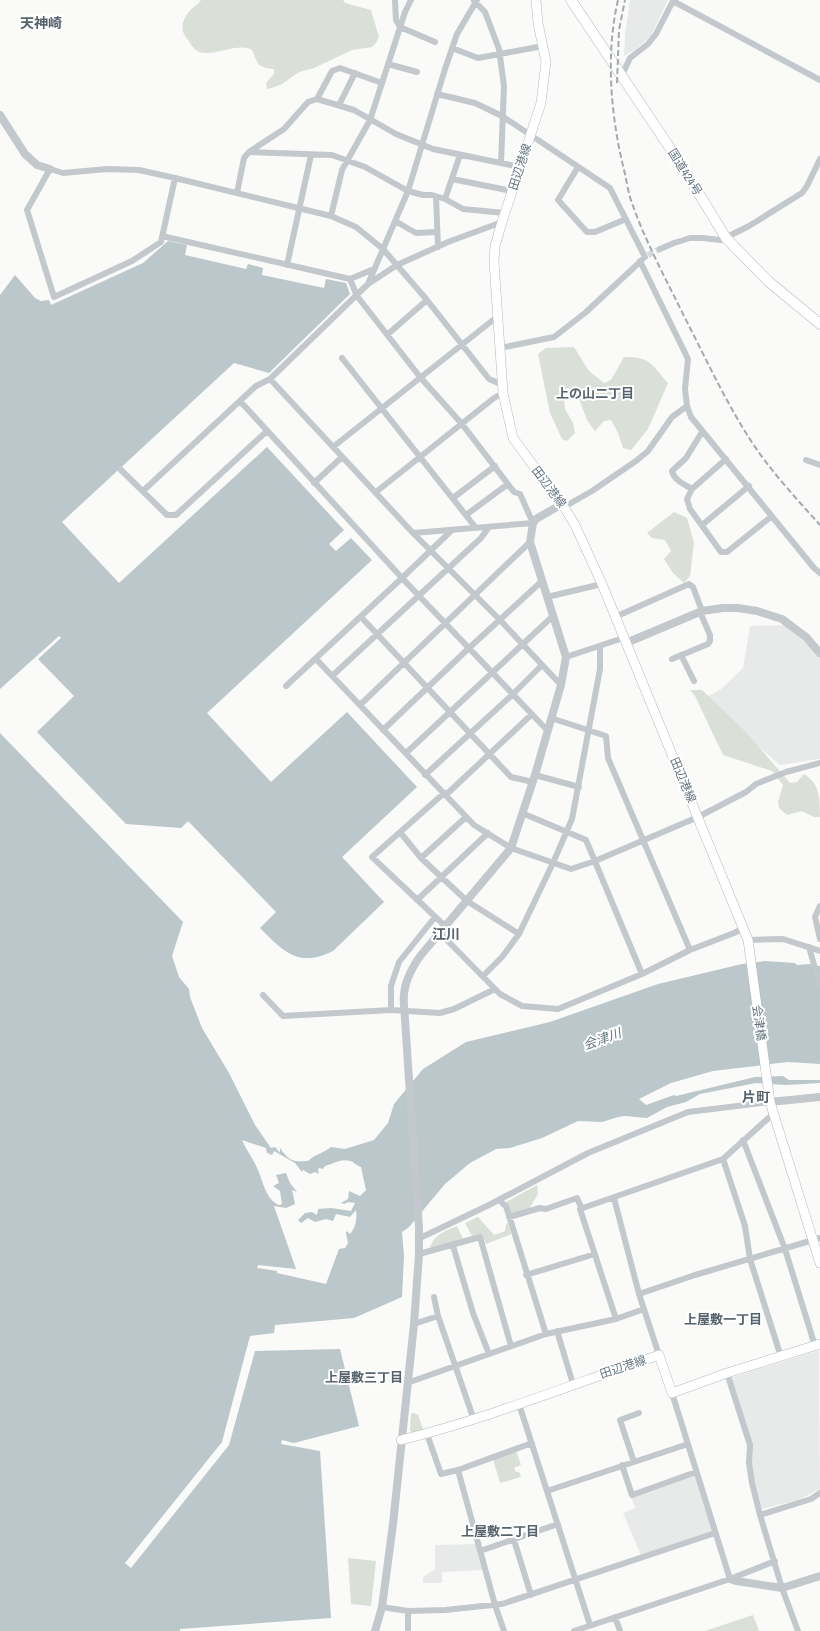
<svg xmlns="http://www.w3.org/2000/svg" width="820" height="1631" viewBox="0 0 820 1631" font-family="'Archivo Narrow','Noto Sans JP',sans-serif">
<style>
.built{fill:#e8e9e9}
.green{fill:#dadfd7}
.water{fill:#bbc7cb;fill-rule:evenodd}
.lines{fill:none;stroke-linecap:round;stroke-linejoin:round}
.minor-tunnel{stroke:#d5d9db;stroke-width:6;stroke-dasharray:6 3;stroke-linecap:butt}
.secondary-casing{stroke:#b3babf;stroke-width:10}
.trunk-casing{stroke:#b4b9bd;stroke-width:11}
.minor{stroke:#c3c8cc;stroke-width:6}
.tertiary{stroke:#c3c8cc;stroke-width:8}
.secondary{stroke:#fff;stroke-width:9}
.trunk{stroke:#fff;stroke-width:10}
.rail{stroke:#a2aab0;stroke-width:2;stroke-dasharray:6 3;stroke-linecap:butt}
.tertiary-bridge{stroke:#c3c8cc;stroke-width:8}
.labels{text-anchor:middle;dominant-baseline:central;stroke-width:4;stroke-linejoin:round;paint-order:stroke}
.street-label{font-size:12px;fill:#657683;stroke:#fff}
.neighbourhood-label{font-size:13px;font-weight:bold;fill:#57646e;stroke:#fff}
.water-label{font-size:13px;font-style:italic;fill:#60757c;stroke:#fff}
.quarter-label{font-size:14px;font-weight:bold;fill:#57646e;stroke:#fff}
</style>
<rect width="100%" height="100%" fill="#fafaf8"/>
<path class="built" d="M630 0H668L651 36 636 49 624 56 625 35Z
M785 625 820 655V759L780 765 703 699 721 689 743 668 750 626Z
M819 1350 820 1489 798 1500 762 1509 752 1477 751 1444 730 1378Z
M696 1472 715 1533 642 1558 623 1513 635 1508 631 1497Z
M477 1544 484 1570 442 1572V1583H423V1577L435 1569V1545Z"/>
<path class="green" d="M201 0H343L345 3 371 10 379 37 376 43 372 47 352 50 314 68 299 72 282 84 272 88 267 89 266 83 274 74V69C257 67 259 66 252 50 238 41 208 60 196 50 193 48 190 43 188 40 180 31 181 23 188 13 191 8 198 5 201 0Z
M574 347 589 371 604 383 611 380 624 357C650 356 652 365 668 383L648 429 631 450 623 448 618 433 611 420 604 421 595 431 587 420 578 396 568 388 563 390 565 409 573 423 575 433 567 441 562 439 550 413 538 354 546 348Z
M674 512 687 518 694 543 690 576 684 583 673 573 664 559 671 551 665 540 652 538 647 533Z
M690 690H702L746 732 790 783 797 782 804 774C820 784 820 797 820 817H814L802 811 787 815 779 808 778 802 783 785 772 771 723 755 695 696Z
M537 1185 538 1194 529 1209 511 1214 506 1202Z
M478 1217 494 1235 505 1231 506 1224 508 1223 511 1234 486 1244 484 1239 478 1234 472 1236 465 1223Z
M457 1226 463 1239 432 1249 430 1247C435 1234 445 1231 457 1226Z
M413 1413 418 1415 423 1429 422 1432 412 1433 410 1430 411 1414Z
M516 1450 521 1465 514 1468 516 1472H519L521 1477 500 1483 493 1459Z
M348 1558 376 1561 371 1606 351 1604Z
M753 1615 759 1631H705Z"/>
<path class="water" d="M168 241 187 245 185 255 246 269 248 264 263 268 262 275 324 288 326 279 346 283 350 294 269 373 234 363 62 522 119 583 267 447 344 530 329 544 336 551 351 538 372 560 207 713 271 782 347 712 417 787 342 857 384 902 333 951C298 968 284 952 260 928L276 912 188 821 181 828 126 824 37 732 74 696 38 659 61 638 59 636 0 689V295L15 275 35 298 41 301 49 300 51 305 143 263Z
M0 733 183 922 172 956 179 977 189 989 190 997 202 1028 229 1073 255 1125 271 1148 275 1147 280 1153V1148C289 1161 293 1162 308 1161 315 1154 324 1153 331 1147L345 1149 374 1140 388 1123 394 1104 423 1069 466 1042 550 1022 658 984 742 964 765 961 795 963 797 965 810 964 820 966V1064L788 1062 713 1071 671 1083 639 1099 646 1105 674 1095 676 1096 755 1077 783 1076 789 1080H820V1083L786 1085 756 1083 700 1094 686 1102 667 1107 647 1118 625 1116 618 1117 602 1122 578 1121 542 1138 510 1148 496 1149 470 1163 445 1184 409 1227 402 1232 404 1256 402 1297 354 1318 275 1325 274 1333 250 1336 222 1442 125 1563 131 1568 229 1445 255 1351 340 1349 359 1426 294 1443 282 1440 281 1444 320 1451 331 1618 180 1629V1631H0ZM242 1140 266 1148 267 1153 272 1155 274 1151 295 1163 302 1172 303 1170 310 1174 315 1172 319 1174 318 1170 319 1168 323 1169 325 1166C333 1164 341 1158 350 1161 353 1161 357 1166 361 1167L366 1190 360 1196 349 1191 348 1199 341 1203 344 1204 348 1202 355 1203 351 1211 331 1208 318 1209 317 1215 312 1212 305 1213 298 1220 301 1223 308 1218 315 1222 326 1219 333 1221 336 1214 350 1217 356 1210C357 1219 356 1227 350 1234L347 1231 346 1233 348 1243 345 1248 339 1249 326 1284 277 1273V1271L257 1268 258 1265 296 1269 274 1206 286 1208 295 1204 292 1190 297 1192 290 1183 286 1173 276 1175 279 1183 273 1186 280 1191 282 1204 279 1205C265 1199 263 1180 257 1168 253 1158 246 1150 242 1140Z"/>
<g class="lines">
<path class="minor-tunnel" d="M648 255 660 249"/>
<defs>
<path id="secondary" d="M536 0 538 23 546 62 541 103 502 222 495 246 494 262 503 393 513 438 564 507 575 525 602 584 748 940 770 1102 820 1263
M401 1440C489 1418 573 1384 659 1355L672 1393 727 1373 820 1344"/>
<path id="trunk" d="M571 0 682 166 726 238 768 281 820 324"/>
</defs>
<use href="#secondary" class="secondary-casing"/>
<use href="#trunk" class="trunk-casing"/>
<path class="minor" d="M395 0 396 20 400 27 435 42
M474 1 485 12 499 49 504 86 501 163
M452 48 478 58 543 46
M388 64 417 72
M622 75 630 58 648 44 656 34 673 1 820 80
M437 94 475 103 502 116 610 188 645 257
M317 99 332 71 340 68 382 83
M339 105 355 73
M249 152 332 155 365 167 408 191 423 195H432L445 199 463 209 505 213
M578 167 558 200 587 232H595L626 219
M175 178 161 242 132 261 54 297 27 210 50 169 63 173 107 169 139 170 175 178 331 216 356 227 383 249 427 300 489 379 503 385
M452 179 512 191
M237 193 244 158 249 152 284 129 308 102 317 99 354 110 396 134 433 149 520 167
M436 197 438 247
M445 199 460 155
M331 216 342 170 370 120 405 12 411 0
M395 221 416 233 437 232
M162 236 350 279 374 269
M660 249 674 243 690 238H702L721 240 749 226 802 193 807 186 820 159
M640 261 688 359 685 389 687 406 691 417 814 568 820 573
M287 265 311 155
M350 279 357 296 420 377 462 424 514 492 520 494 533 523 413 533
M368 284 397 265 448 242 502 222
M388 334 427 300
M500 348 554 337 585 313 642 260
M342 358 476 528
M270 379 413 533 500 620 561 685
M240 401 402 578 547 730
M333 447 498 316
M726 459 692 489 687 499 690 509 721 552H727L772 516
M806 460 820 465
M120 469 167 515H176L267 431
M314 483 342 457
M692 489C684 484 674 480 672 471L686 458 702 432
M143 491 256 386 270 379 368 284 408 191 445 69 457 34 477 0
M376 492 494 398 503 393
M453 498 495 466
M564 507 592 491 636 461 648 451 672 417 687 406
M466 515 508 484
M702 525 749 486
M547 597 602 584
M361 617 511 777 533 782
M615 617 689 584 693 587 702 611
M681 655 694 681
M566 657 623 638
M316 659 474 825 511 848 571 869 595 861 698 817 746 792 756 784 786 772 820 763
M672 659 708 644 710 641V635L700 612
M332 676 481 538 489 527
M286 686 402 578 452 530
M360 705 530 542
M551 718 606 736 608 758 690 950
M383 730 469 648 542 581
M406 753 553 616
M425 775 513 694 542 665
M535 775 579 787
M522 813 586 840 642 974
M400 832 421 858 467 901 519 934
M421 858 466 817
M417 900 488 833
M820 906 815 917 820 939
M435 917 399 962 391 986V1010L440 1013 454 1009 495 989
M445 926 372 857 443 794 449 792 531 715
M440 933 500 994 522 1006 558 1009 642 974 690 950 734 933 744 928
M748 940 783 939 820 951
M809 947 820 986
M483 976 502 957 519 934 553 863 572 819 600 669V646
M263 995 283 1016 391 1010
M743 1140 785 1249 815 1346
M723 1159 745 1226 750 1259 781 1357
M614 1198 639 1294 659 1355
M500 1199 503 1204 506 1206 546 1334
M509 1217 540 1208 546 1209 577 1198 582 1209
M420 1238 489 1205 588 1153 688 1112 770 1102
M453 1246 473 1313 489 1354
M419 1254 480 1237 511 1346
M526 1275 595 1254
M639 1294 695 1275 820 1238
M434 1297 438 1316
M616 1319 580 1209 723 1159 773 1114
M414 1324 438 1316 474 1420
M557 1331 573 1384
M727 1373 750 1445 749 1463 752 1483 760 1515 782 1588 798 1631
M407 1383 546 1334 616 1319 644 1309
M672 1393 730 1579
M519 1404 590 1625
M427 1434 441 1474 458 1470
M634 1462 620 1420 639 1413
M622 1465 632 1495 696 1472
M547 1491 688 1444
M760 1515 811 1499 820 1493
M514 1540 531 1595
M480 1551 558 1524
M382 1607 408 1611 445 1610 502 1604 715 1533
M615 1617 620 1631
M408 1631V1611
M504 1631 495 1605 458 1470 532 1443
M574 1631 730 1579 775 1561"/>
<path class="tertiary" d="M0 115 25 154 37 165 50 169
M626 643 702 611 723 608H738L757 611 782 619 806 637 820 653
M404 1005C402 987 410 970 421 955L511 848 535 775 561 685 566 657 530 542 533 523 536 519 562 504
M770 1102 820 1097
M730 1579 736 1581 782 1588 820 1576
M375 1631 382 1607 393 1524 414 1324 419 1254V1228"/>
<use href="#secondary" class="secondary"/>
<use href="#trunk" class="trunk"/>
<path class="rail" d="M618 0C605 56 611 119 625 174 627 184 629 196 633 206 647 245 667 281 685 318 705 357 723 396 746 433 766 466 794 496 820 525
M617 83 619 30 625 0"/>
<path class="tertiary-bridge" d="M404 1005 419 1228"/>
</g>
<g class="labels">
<g class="street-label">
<text transform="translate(520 167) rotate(-72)">田辺港線</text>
<text transform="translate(685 172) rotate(58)">国道424号</text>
<text transform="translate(549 487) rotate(53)">田辺港線</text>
<text transform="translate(683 780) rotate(67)">田辺港線</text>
<text transform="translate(759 1023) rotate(82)">会津橋</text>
<text transform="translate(623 1367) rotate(-19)">田辺港線</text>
</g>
<g class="neighbourhood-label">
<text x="595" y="393">上の山二丁目</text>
<text x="723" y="1319">上屋敷一丁目</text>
<text x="364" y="1377">上屋敷三丁目</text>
<text x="500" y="1531">上屋敷二丁目</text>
</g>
<g class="water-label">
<text transform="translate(602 1039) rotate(-20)">会津川</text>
</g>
<g class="quarter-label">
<text x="41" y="23">天神崎</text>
<text x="446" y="934">江川</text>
<text x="756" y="1097">片町</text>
</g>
</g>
</svg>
